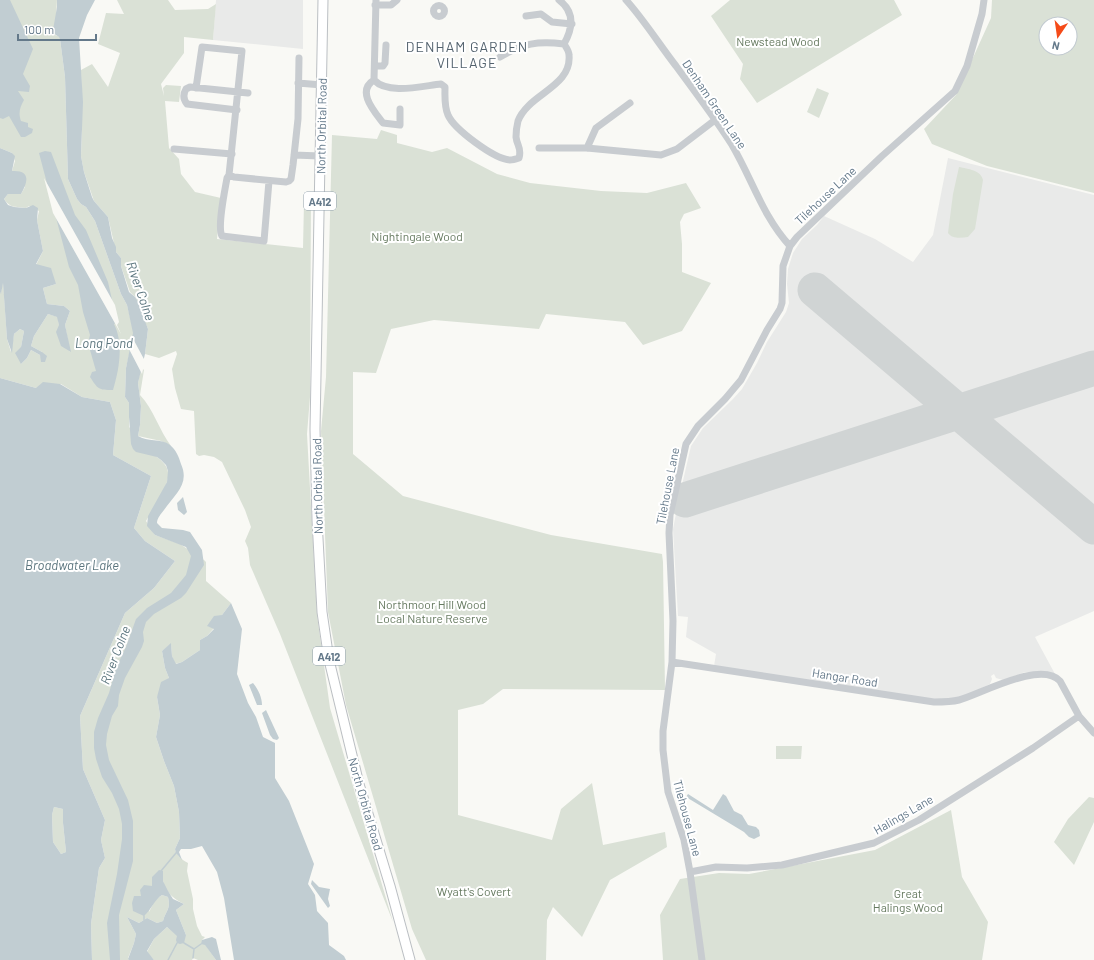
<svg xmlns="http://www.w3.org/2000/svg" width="1094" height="960" viewBox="0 0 1094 960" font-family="Barlow,sans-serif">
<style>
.built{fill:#e9eae9}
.green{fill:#dae1d6;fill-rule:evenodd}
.water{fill:#c1cdd2;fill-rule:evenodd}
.pier{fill:#f9f9f5}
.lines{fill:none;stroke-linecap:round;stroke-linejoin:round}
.stream{stroke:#c1cdd2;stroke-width:1.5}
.runway{stroke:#d0d4d4;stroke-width:35}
.major-casing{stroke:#bbbfc3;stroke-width:11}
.minor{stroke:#c8ccd0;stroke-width:7}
.major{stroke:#fff;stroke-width:9}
.labels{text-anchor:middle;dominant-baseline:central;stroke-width:4;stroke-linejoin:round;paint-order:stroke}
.shield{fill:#fff;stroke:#92a1ad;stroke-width:1}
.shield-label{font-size:11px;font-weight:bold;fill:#64798a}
.park-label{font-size:12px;fill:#667a60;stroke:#fff}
.street-label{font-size:12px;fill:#64798a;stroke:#fff}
.water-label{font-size:13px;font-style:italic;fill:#5b757e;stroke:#fff}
.quarter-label{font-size:14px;letter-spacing:1px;fill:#53626e;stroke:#fff}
</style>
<rect width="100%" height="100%" fill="#f9f9f5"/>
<path class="built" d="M216 0H303V49L213 40Z
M948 158 1094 195V611L1035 637 1055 674 1041 672H1025L1003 680 996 678 994 674 991 676 992 679 990 684 963 697 937 701 714 666 716 654 686 637 688 617 678 616 673 529 679 498 691 446 703 428 733 399 742 389 757 363 767 342 786 312 789 303 787 284 788 269 793 253 802 239 817 225 824 216 875 239 913 262 933 235Z"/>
<path class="green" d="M0 0H57L55 35 60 37V39L65 77 68 179 77 199 81 204 86 207 95 221 121 294 127 305 134 333 126 368 125 397 129 403V427L157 457C162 461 167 465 168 472 171 483 152 510 146 521L155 535 180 544 204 560 206 562V581L231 603 222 615 208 626 214 628 207 636 200 640V650L182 662 175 664 172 656 171 644 162 651 165 668 169 678 157 697 160 715 156 737 164 761 174 786 179 812 180 838 175 849C177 856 182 860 188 863L187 871 193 899V909L197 926 202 936 205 937 202 940 216 960H198L193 958 192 960H154L147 952 154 939 167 927 178 936 186 935 176 910 184 904C175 900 165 892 163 881 162 878 163 874 163 871L152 886 149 912 155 900 162 895 168 897C171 910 166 910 163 921L157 923 147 918 139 923 127 917 136 934 134 943 128 958 129 960H92L91 924 99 868 105 858 101 840 105 820 83 769 80 716 125 613 154 588 175 561 145 541 134 528 151 476 113 455 116 420 110 402 82 397 61 384 36 388 0 378V292L1 293 3 280 7 339 11 352 14 334 20 329 24 331 21 347V364L27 358 31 350 40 355V357L42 352 31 346 34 336 48 314 58 317 59 325 70 352 65 325 70 311 64 306 47 304 43 288 56 284 36 265 43 251 37 220 39 211 29 206 26 208C15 206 11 209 4 199L8 194H21L25 187 12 171 15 161 12 153 0 148Z
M117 0H168L175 10 208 9 216 4 213 40 184 37V53L161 84 164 96 163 88 166 85 181 86 179 102 165 101 169 148 179 159 181 174 195 192 221 198 217 239 303 248 304 202 311 195 310 397 307 434 317 615 330 708 393 922 280 634 250 565 248 548 245 541 251 527 245 510 222 462 214 457 204 455 199 456 196 454 194 411 181 409 175 388 172 369 177 354 176 351 159 358 145 354 148 329 135 297 130 292 121 266V258L116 252 108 217 94 201 84 172 81 156 82 133 81 70 92 64 108 87 120 53 98 44 106 13 124 14Z
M730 0H894L902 15 757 103 740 79 743 64 711 16Z
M992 0H1094V193L987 166 932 144 924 129 956 95 991 18ZM1046 24H1070V48H1046Z
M817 88 829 93 819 118 807 112Z
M381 130 397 135V143L432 152 447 148 497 174 530 183 601 191 647 193 686 183 701 208 684 214 680 222 682 244V272L711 283 682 331 643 345 625 322 546 314 539 329 434 320 391 329 376 373 353 372V454L403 496 551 535 662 554 663 562 665 690 503 689 483 704 458 710V815L552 840 561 809 592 783 603 845 665 832 667 847 610 880 582 937 553 907 547 920 546 960H426L412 929 346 705 328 612 321 431 326 377 332 135 377 139Z
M959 167C968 169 981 170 983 180L975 229 968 237C961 238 952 239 948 233L953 194Z
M141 367 144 370 140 395C154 410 159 430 171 446L161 441 138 436 140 425 141 406 138 383Z
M776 746H802L801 759H776Z
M1089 797 1094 798V822L1074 865 1054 842 1068 819Z
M54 807 63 809V823L66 852 61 854 53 842 52 815Z
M951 810 962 877 988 922 982 960H663L660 915 680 879 719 873 749 874 875 850Z"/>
<path class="water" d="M0 0H10L33 49 23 74 30 86 29 92 18 91 24 100C20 107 18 113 21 121L28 123V127L33 129 32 133 25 137H21L9 116 3 119 0 118Z
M57 0H95L87 15 79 38 83 102 81 156 84 172 92 197 94 201 108 217 112 238 116 247V252L121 258V266L129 292 135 297 138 302 148 329 145 354 138 383 141 406 140 425 138 436C147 442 161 438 170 445 176 450 179 457 181 464 190 484 175 494 164 510 161 514 157 518 157 523L162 528 183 530 190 532 202 550 204 565 186 593 181 598 154 614 146 622 143 632 144 641 142 647 125 678 119 695 118 706 112 716 107 734 106 745 109 760 128 800 133 821V861L119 915 120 960H110L107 923 117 874 122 839V824L119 809 112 793 102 777 96 759 94 748V732L98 718 109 693 116 668 126 647 136 619 147 608 171 593 186 575 191 556 186 547 155 535 147 526 148 516 167 482 168 471 166 465 161 460 157 457 136 452 133 449 131 444 129 417V403L125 397 126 368 133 333 127 305 121 294 95 221 86 207 81 204 77 199 68 179 65 77 60 39 59 37 53 33V30L57 7Z
M0 148 12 153 15 156 12 171C31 170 28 182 21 194H8L4 199 8 205 14 207 26 208 33 205 38 208 37 220 43 251 36 264 51 268 56 284 43 288 47 304 64 306 70 311 65 325 71 352 61 346 56 332 59 325 57 317 48 314 34 336 31 346 42 352 47 356 45 362H41L40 355 31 350 27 358 21 364 15 353 21 347 24 331 20 329 14 334 12 353 7 339 3 283 1 294 0 292Z
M45 151 51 152 75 215 86 230 108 282 117 322 114 324C124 344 119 370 113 390 98 390 98 389 90 377L92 372 96 371 88 343 90 335 83 312 78 285 69 267 39 153Z
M0 378 36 388 43 382 60 384 82 397 110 402 116 420 113 455 151 476 134 528 145 541 175 561 154 588 125 613 80 716 83 769 105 820 101 840 105 858 99 868 91 924 92 960H0ZM54 807 63 809V823L66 852 61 854 53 842 52 815Z
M183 497 187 512 184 515 178 510 177 503Z
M231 603 242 629 237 674 248 703 256 717 263 737 275 743V778L289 801 314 864 308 884 315 895 317 911 328 923 329 945 344 956 346 960H234L224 898 217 872 202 846 191 849H181L179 852 182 860 176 853 175 849 180 838 179 812 174 786 164 761 156 737 160 715 157 697 161 682 169 678 165 668 162 651 171 643 172 656 176 664 182 662 200 650V640L207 636 214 629 207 626 214 616 222 615Z
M253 683C258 689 262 697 262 705H257L249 685Z
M266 710 279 738 277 740 273 739 270 735 262 713Z
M688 794 713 810 723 794 726 796 734 811 742 815 748 825 756 827 759 830 760 836 754 839 749 837 744 832 686 797Z
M159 870 163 871V881L168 891 173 899 184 904 176 910 186 935 184 943 180 944 177 943 176 940 177 936 167 927 154 939 147 951 154 960H129L128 959 134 943 136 934 127 917 139 923 147 918 157 923 163 921C166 910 171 910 168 897L162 895C154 900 152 909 144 916L133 911 132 903 134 896H141L140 890 144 885 152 886V877Z
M312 880 319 887 330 889 328 899 330 906 328 908 311 884Z
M212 937 216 939 221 960H216L205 945 201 944 202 940Z"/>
<path class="pier" d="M44 178 115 305 119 322 117 325 121 334 53 213Z
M131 335 145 361 142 374 129 349Z"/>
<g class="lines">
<path class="stream" d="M161 871 176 853
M144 916V920
M184 943 194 949
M193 958 194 949 201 944
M168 960 177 943"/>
<path class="runway" d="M815 290 1094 527
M685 500 1094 368"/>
<defs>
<path id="major" d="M323 0 315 429 317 520 322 612 329 660 359 784 390 886 410 960"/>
</defs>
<use href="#major" class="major-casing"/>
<path class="minor" d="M376 0 374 80C388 95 422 86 441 84L445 87C445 96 444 106 448 115 454 129 494 159 510 160 513 160 516 159 519 158 522 148 517 146 516 137 516 133 517 125 518 121 528 94 572 87 569 55 569 51 566 47 564 44
M559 0C575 12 573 28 564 44
M626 0C644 20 659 44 676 66 695 92 715 118 732 145 752 179 763 217 790 246
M375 5H391L397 0
M433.5 11a5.5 5.5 0 1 1 11 0a5.5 5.5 0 1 1-11 0Z
M526 16 541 14 552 22 572 24
M500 57C523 43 538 41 564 44
M375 66H383L385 63 386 45
M374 80C356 91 374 111 383 123L400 125V109
M298 83 322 85
M196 88 202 47 242 51 229 175 234 177 286 182 289 181 291 179 293 165 298 119 299 58
M237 110 187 104C183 99 183 94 186 89L190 87 248 93
M539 148H587L661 155 677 149 715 120
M587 148 596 128 630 103
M174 149 232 154
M294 155 320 156
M229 175 227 178C225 190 217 227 222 236L264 241 269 181
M672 662 934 702C942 702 951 702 959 700 981 694 1041 660 1060 681L1079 716 1094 733
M690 872 716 867 747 868 782 865 874 843 919 820 1033 748 1079 716
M702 960 690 872 684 840 668 792 663 750V731L672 662 673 621 669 533 670 515 686 444 698 426 725 399 741 380 767 330 780 309 782 303 783 266 790 246 797 237 882 156 955 91 967 66 982 14 984 0"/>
<use href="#major" class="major"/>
</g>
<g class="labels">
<g class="shield">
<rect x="304" y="192" width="32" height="18" rx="3"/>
<rect x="313" y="647" width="32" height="18" rx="3"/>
</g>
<g class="shield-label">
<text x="320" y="201">A412</text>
<text x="329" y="656">A412</text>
</g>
<g class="park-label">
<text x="778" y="41">Newstead Wood</text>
<text x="417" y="236">Nightingale Wood</text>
<text x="432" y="604">Northmoor Hill Wood<tspan x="432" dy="14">Local Nature Reserve</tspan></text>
<text x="474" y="891">Wyatt's Covert</text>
<text x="908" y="893">Great<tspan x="908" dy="14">Halings Wood</tspan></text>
</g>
<g class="street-label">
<text transform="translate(715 104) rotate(56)">Denham Green Lane</text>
<text transform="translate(321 126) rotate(-89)">North Orbital Road</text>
<text transform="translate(825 195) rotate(-43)">Tilehouse Lane</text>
<text transform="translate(317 486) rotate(-91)">North Orbital Road</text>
<text transform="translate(667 486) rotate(-79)">Tilehouse Lane</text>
<text transform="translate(845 677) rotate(9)">Hangar Road</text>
<text transform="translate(366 804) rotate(74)">North Orbital Road</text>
<text transform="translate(903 814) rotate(-30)">Halings Lane</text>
<text transform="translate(688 818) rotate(75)">Tilehouse Lane</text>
</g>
<g class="water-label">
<text transform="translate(141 291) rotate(71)">River Colne</text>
<text x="104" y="343">Long Pond</text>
<text x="72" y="565">Broadwater Lake</text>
<text transform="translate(115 655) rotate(-69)">River Colne</text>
</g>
<g class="quarter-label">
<text x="467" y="46">DENHAM GARDEN<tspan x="467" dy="16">VILLAGE</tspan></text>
</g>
</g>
<g transform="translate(1058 36) rotate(193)"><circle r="19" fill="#ffffff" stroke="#c1c9d0"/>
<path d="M0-3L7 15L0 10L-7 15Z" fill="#f54b19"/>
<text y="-6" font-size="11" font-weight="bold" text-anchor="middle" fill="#64798a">N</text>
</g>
<path d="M18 34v6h78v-6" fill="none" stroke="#64798a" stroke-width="2"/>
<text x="24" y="34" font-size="12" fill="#64798a" stroke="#ffffff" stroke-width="3" paint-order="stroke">100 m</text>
</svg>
